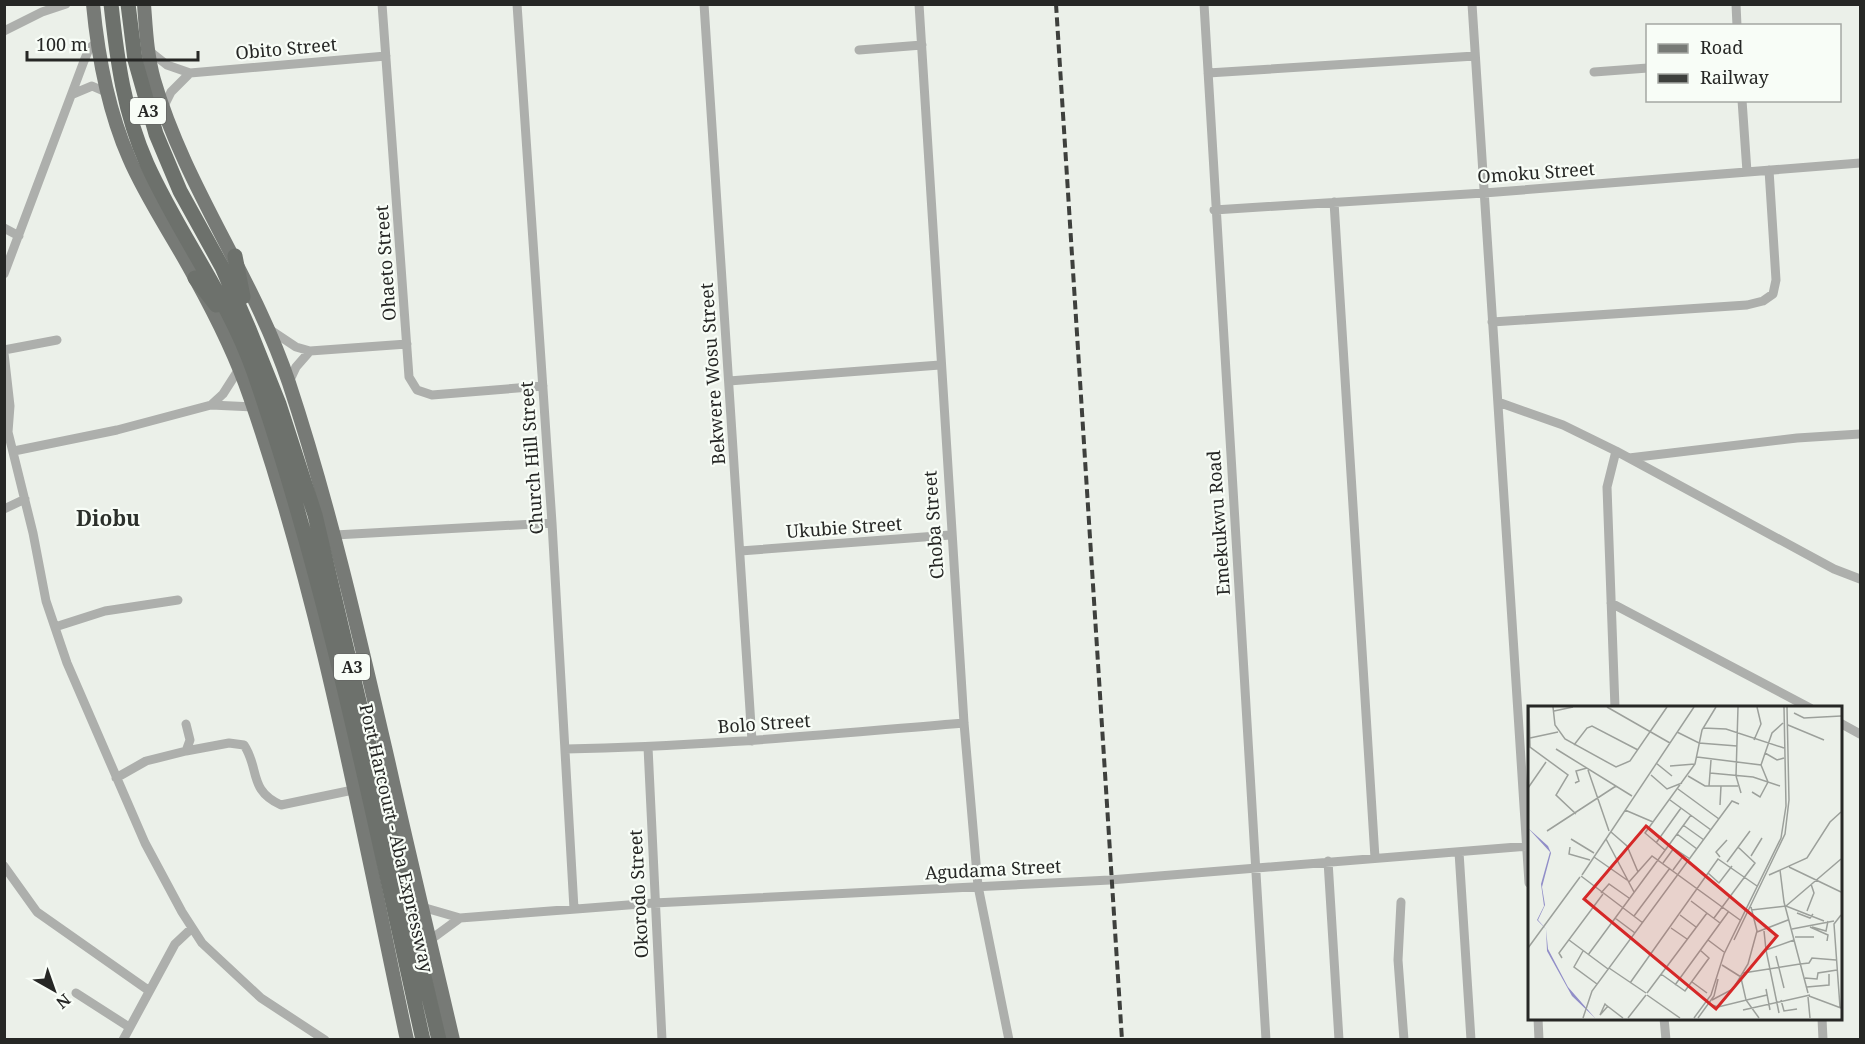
<svg xmlns="http://www.w3.org/2000/svg" width="1865" height="1044" viewBox="0 0 1865 1044" font-family="'Noto Serif',serif">
<style>
.lines{fill:none;stroke-linecap:round;stroke-linejoin:round}
.minor{stroke:#adafac;stroke-width:9}
.primary{stroke:#777a76;stroke-width:14}
.trunk{stroke:#6d716c;stroke-width:15}
.rail{stroke:#3e403d;stroke-width:4;stroke-dasharray:9 4.5;stroke-linecap:butt}
.labels{text-anchor:middle;dominant-baseline:central;stroke-width:4.5;stroke-linejoin:round;paint-order:stroke}
.shield{fill:#f8fdf7;stroke:#656764;stroke-width:1.5}
.shield-label{font-size:16px;font-weight:bold;fill:#262725}
.street-label{font-size:18px;fill:#262725;stroke:#f8fdf7}
.quarter-label{font-size:21px;font-weight:bold;fill:#2c302b;stroke:#f8fdf7}
.inset-road{fill:none;stroke:#9ca09b;stroke-width:1.5}
.view{fill:#d62828;fill-opacity:0.15;stroke:#d62828;stroke-width:3}
.inset-edge{fill:none;stroke:#262725;stroke-width:3}
</style>
<rect width="100%" height="100%" fill="#ebf0e9"/>
<g class="lines">
<path class="minor" d="M382 4 409 377 417 390 432 395 543 386
M517 4 552 523 574 909
M704 4 752 741
M919 4 964 723 978 886 1009 1040
M1204 4 1266 1040
M1472 4 1529 883
M1736 4 1737 26
M4 31 42 12 66 4
M148 50 167 65 190 73 386 56
M859 50 922 45
M1594 72 1648 68
M1208 73 1475 56
M73 94 92 86 108 93
M1742 100 1747 172
M163 108 171 92 190 73
M1334 202 1375 858
M1214 210 1484 193 1860 163
M4 228 19 236
M4 274 84 61 89 49 97 42
M1492 322 1747 305 1763 301 1773 294 1776 280 1769 170
M269 329 296 347 310 351 407 344
M4 350 57 340
M4 353 10 406 8 432 33 533 46 601 67 663 145 843 182 912 202 943 261 998 325 1040
M729 381 940 365
M289 382 296 367 310 351
M1498 402 1563 425 1616 451 1834 569 1860 579
M211 405 223 394 239 369
M14 451 117 430 211 405 254 407
M1629 458 1797 438 1860 434
M4 509 25 499
M335 535 552 523
M740 551 950 535
M1611 603 1810 708
M55 627 105 611 178 600
M1615 708 1607 487 1616 451
M1840 723 1860 734
M648 747 662 1040
M566 749C699 747 831 734 964 723
M186 751 229 743 244 745C260 769 248 790 281 805L353 790
M116 778 146 761 186 751 190 740 186 724
M1459 852 1471 1040
M1328 861 1339 1040
M4 866 37 912 148 990
M1401 902 1398 960 1404 1040
M422 907 460 918 654 903 1110 880 1529 846
M430 940 460 918
M76 993 129 1027
M1538 1018 1539 1040
M1664 1018 1666 1040
M1822 1018 1823 1040
M123 1040 175 944 192 928"/>
<path class="primary" d="M93 4C98 57 108 110 129 158 147 200 174 238 195 278 216 316 236 356 250 397 322 605 361 825 407 1040
M144 4C146 30 147 55 154 80 185 187 254 278 289 383 331 510 360 639 390 769 410 859 432 949 453 1040"/>
<path class="trunk" d="M111 4C117 59 124 113 147 164 179 235 228 298 254 372 329 589 373 816 423 1040
M128 4 135 60 156 134 180 191 222 267 249 329 279 404 315 515 439 1040
M235 256 243 297
M195 278 216 305"/>
<path class="rail" d="M1056 4 1122 1040"/>
</g>
<g class="labels">
<g class="shield">
<rect x="130" y="98" width="36" height="26" rx="4.5"/>
<rect x="334" y="654" width="36" height="26" rx="4.5"/>
</g>
<g class="shield-label">
<text x="148" y="111">A3</text>
<text x="352" y="667">A3</text>
</g>
<g class="street-label">
<text transform="translate(286 48) rotate(-5)">Obito Street</text>
<text transform="translate(1536 172) rotate(-4)">Omoku Street</text>
<text transform="translate(385 263) rotate(-94)">Ohaeto Street</text>
<text transform="translate(712 374) rotate(-94)">Bekwere Wosu Street</text>
<text transform="translate(531 458) rotate(-94)">Church Hill Street</text>
<text transform="translate(1218 523) rotate(-94)">Emekukwu Road</text>
<text transform="translate(933 525) rotate(-94)">Choba Street</text>
<text transform="translate(844 527) rotate(-4)">Ukubie Street</text>
<text transform="translate(764 723) rotate(-4)">Bolo Street</text>
<text transform="translate(397 838) rotate(77)">Port Harcourt - Aba Expressway</text>
<text transform="translate(993 869) rotate(-3)">Agudama Street</text>
<text transform="translate(638 894) rotate(-93)">Okorodo Street</text>
</g>
<g class="quarter-label">
<text x="108" y="518">Diobu</text>
</g>
</g>
<g transform="translate(1528 706)">
<rect width="314" height="314" fill="#ebf0e9"/>
<path d="M0 122 20 140 23 147 14 181 17 199 10 214 18 223 20 243 40 281 67 312 44 290 19 245 18 223 9 214 16 200 13 178 22 146Z" fill="#918ec8"/>
<path class="inset-road" d="M1 1 2 41 40 69 28 89 48 108M25 1 27 19 37 33 88 61 102 55 139 1M79 1 142 37M210 1 208 70 213 87M26 5 45 1M266 7 276 12 313 10M260 19 296 34M175 22 198 23 256 42M149 26 171 37 209 40M2 32 30 26M226 34 233 18 229 1M46 39 59 22 64 20 110 44M28 43 104 90M237 47 249 54 256 52M169 51 233 59 240 76 232 91 224 86M128 57 144 70M233 59 244 27 255 17M142 60 167 58M60 64 81 125M182 67 225 71 252 80M123 69 139 83 154 77M160 70 177 80H210M47 77 51 75 48 65 59 62M181 80 183 54M0 82 18 56M150 83 191 113M142 94 183 124M192 99 193 80M97 104 125 116M155 119 176 134M19 125 88 80M83 126 99 140 110 166M149 128 169 143M43 133 66 147M78 133 106 186M128 137 153 102M141 139 162 153M42 141 41 148 62 154M137 144 117 127 167 58 174 24 188 1M223 150 234 132M66 151 99 174M192 151 188 146 199 134M199 156 222 125M135 157 146 142M261 161 313 186M145 164 156 149M252 164 256 196 280 287M180 167 191 177 204 160M54 169 166 1M241 169 279 152 302 116 313 106M53 170 115 217M101 176 124 150 212 214M73 187 81 178 101 192M163 195 192 217M258 200 313 153M223 204 258 200 296 215M279 205 286 187 283 178M269 207 282 212 285 208M152 209 168 221M106 210 142 162M87 212 107 227M186 212 227 157 210 141M282 221 300 229 299 235M284 221 298 225 300 215M143 222 159 233M264 223 306 215M236 225 238 244M229 226 260 214M267 231H286M41 234 80 263M180 234 196 246M206 234 257 128 261 94 259 1M0 242 52 171M55 245 46 261 69 278M60 249 163 109M248 250 256 282M34 252 31 247 75 188M272 258 281 257 284 252 308 254M194 259 213 271M81 262 118 287M215 267 272 258M133 268 157 285 181 252 172 244M213 272 218 294 231 312M277 272 289 273 290 267 309 264M164 276 179 287M102 277 190 153 229 180M147 279 201 205M279 281 301 279V268M238 283 242 304M119 287 179 207M119 289 152 312M281 290 313 302M280 291 282 312M184 294 205 283 220 258 229 225 223 201M253 294 256 305 269 303M181 298 190 301 239 289M80 300 72 309 77 298 78 299 95 312M312 301 306 218 313 209M215 304 282 289M251 307 238 244 266 234M55 312 64 285 204 95 211 98M100 312 118 289M166 312 183 289 196 248 253 132 258 100 256 1M170 312 186 290 190 273"/>
<path class="view" d="M118 120 249 230 188 303 56 193Z"/>
<rect width="314" height="314" class="inset-edge"/>
</g>
<rect width="1865" height="1044" fill="none" stroke="#262725" stroke-width="12"/>
<rect x="1646" y="24" width="195" height="78" fill="#f8fdf7" stroke="#a4a7a3" stroke-width="1.5"/>
<rect x="1658" y="44" width="30" height="9" fill="#777a76" stroke="#a4a7a3" stroke-width="1.5"/>
<text x="1700" y="54" font-size="18" fill="#262725">Road</text>
<rect x="1658" y="74" width="30" height="9" fill="#3e403d" stroke="#a4a7a3" stroke-width="1.5"/>
<text x="1700" y="84" font-size="18" fill="#262725">Railway</text>
<g transform="translate(54 990) rotate(140)" stroke="#f8fdf7" stroke-width="4.5" paint-order="stroke">
<path d="M0-4.5L10 22L0 15L-10 22Z" fill="#262725"/>
<text y="-9" font-size="16" font-weight="bold" text-anchor="middle" fill="#262725">N</text>
</g>
<path d="M27 51v9h171v-9" fill="none" stroke="#262725" stroke-width="3"/>
<text x="36" y="51" font-size="18" fill="#262725" stroke="#f8fdf7" stroke-width="4.5" paint-order="stroke">100 m</text>
</svg>
